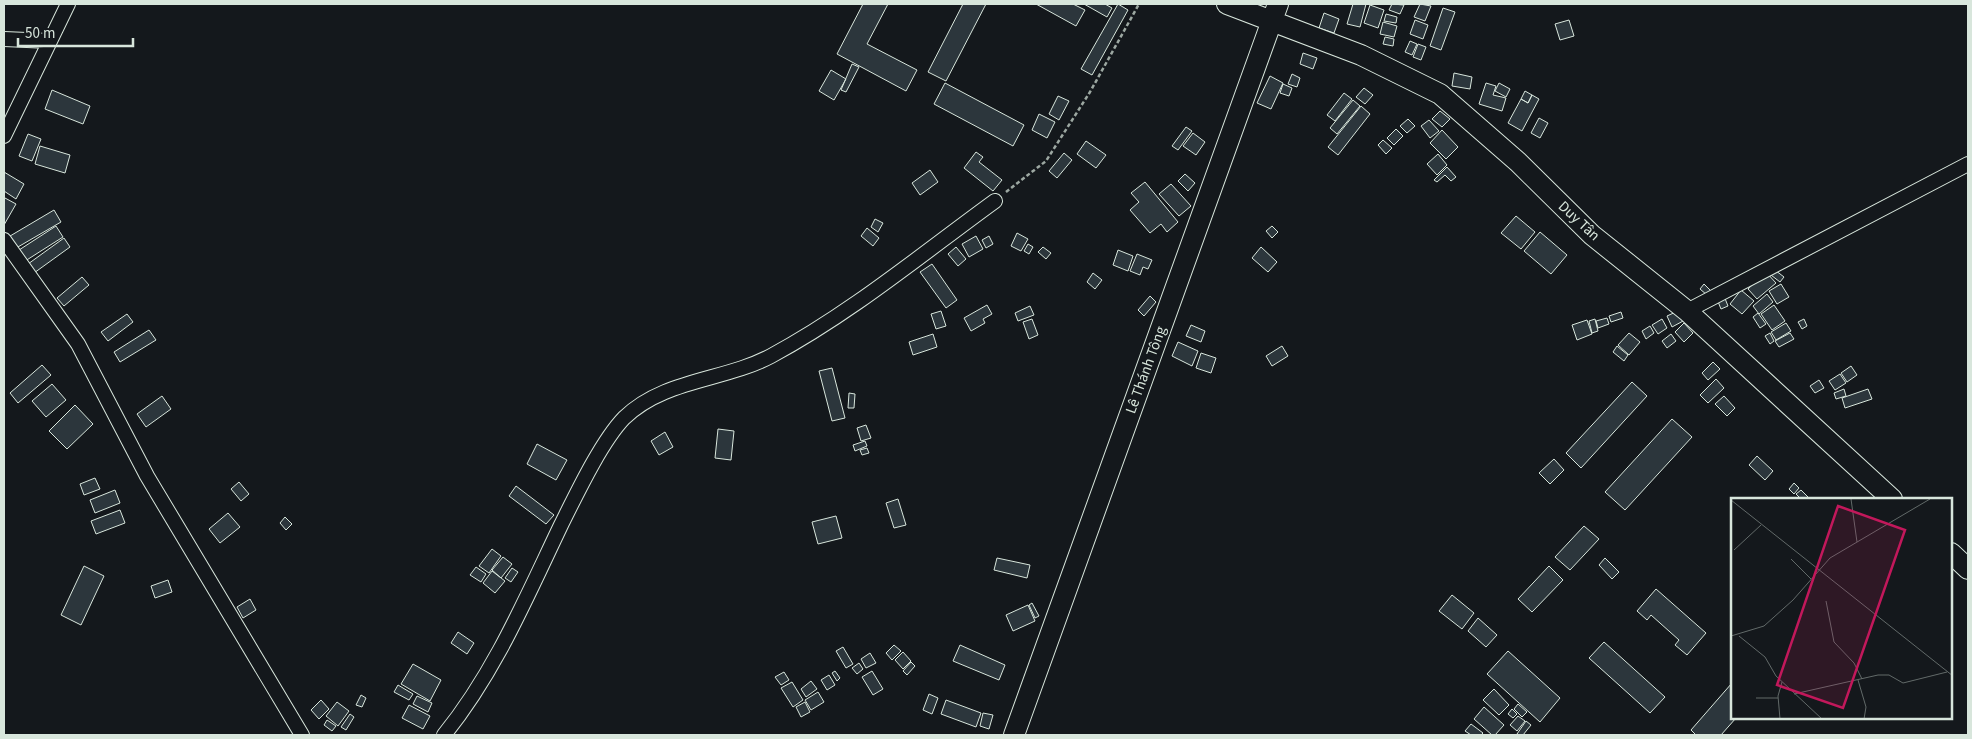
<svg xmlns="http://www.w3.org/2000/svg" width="1972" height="739" viewBox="0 0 1972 739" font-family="'Source Sans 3',sans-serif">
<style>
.building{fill:#2c363c;stroke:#d8e6dc}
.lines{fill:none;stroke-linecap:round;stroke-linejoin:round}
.street-casing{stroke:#d8e6dc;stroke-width:16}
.secondary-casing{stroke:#d8e6dc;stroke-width:22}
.path{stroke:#9da8a2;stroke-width:2.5;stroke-dasharray:4 2.5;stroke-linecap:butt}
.street{stroke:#14181c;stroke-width:14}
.secondary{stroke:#14181c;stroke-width:20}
.labels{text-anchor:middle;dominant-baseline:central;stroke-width:4;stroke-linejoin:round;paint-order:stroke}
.street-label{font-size:15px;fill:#d8e6dc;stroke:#14181c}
.inset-road{fill:none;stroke:#626a69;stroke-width:1}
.view{fill:#c2185b;fill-opacity:0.15;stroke:#c2185b;stroke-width:2.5}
.inset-edge{fill:none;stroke:#d8e6dc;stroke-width:2.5}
</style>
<rect width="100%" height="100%" fill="#14181c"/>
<path class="building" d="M863 4H888L867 44 917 70 906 91 837 54Z
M963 4H986L946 81 928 72Z
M1036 4H1073L1085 10 1076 26Z
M1084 4H1105L1112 8 1107 17Z
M1118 4 1128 10 1092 75 1081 69Z
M1353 4H1366L1360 27 1347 24Z
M1392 4 1404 5 1400 14 1389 10Z
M1420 4 1431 6 1425 21 1414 17Z
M1370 5 1384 10 1378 28 1364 23Z
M1443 8 1455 12 1441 50 1430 46Z
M1324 13 1339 19 1334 33 1319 28Z
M1386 14 1397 17 1396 23 1384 21Z
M1415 20 1428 25 1423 39 1410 34Z
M1569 20 1574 36 1560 40 1555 24Z
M1383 22 1397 26 1394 37 1380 34Z
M1385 37 1394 39 1393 46 1383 44Z
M1410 41 1417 44 1412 55 1405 52Z
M1418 44 1426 47 1421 60 1413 57Z
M1303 53 1317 58 1313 69 1300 64Z
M852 64 859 67 846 92 841 90Z
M831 70 846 79 834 100 819 91Z
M1454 73 1472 77 1470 89 1452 86Z
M1292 74 1300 78 1297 87 1288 84Z
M1270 76 1283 83 1271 109 1257 103Z
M945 83 1024 125 1013 146 934 104Z
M1486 83 1496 86 1493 95 1506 98 1502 111 1479 104Z
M1499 83 1510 89 1506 97 1495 91Z
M1283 84 1292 88 1289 96 1280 93Z
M1364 88 1373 95 1365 104 1356 97Z
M52 90 90 106 83 124 45 109Z
M1525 91 1532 95 1528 103 1521 99Z
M1344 93 1352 99 1335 121 1327 115Z
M1532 95 1539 99 1522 131 1508 123 1521 99 1528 103Z
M1058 96 1069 101 1059 120 1049 114Z
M1353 100 1360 106 1337 134 1330 128Z
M1361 106 1370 114 1338 155 1328 147Z
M1440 111 1450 119 1442 127 1432 119Z
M1039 114 1055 122 1047 138 1032 130Z
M1539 118 1548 123 1540 138 1531 133Z
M1408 119 1415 126 1407 133 1400 126Z
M1429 120 1439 131 1430 138 1421 126Z
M1186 127 1192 131 1178 150 1172 146Z
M1396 129 1403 136 1394 145 1387 138Z
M1442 130 1458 147 1446 159 1430 143Z
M1193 133 1205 142 1196 155 1183 146Z
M28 134 41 139 32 161 19 156Z
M1383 140 1392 148 1386 154 1378 145Z
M1086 141 1106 155 1096 168 1077 154Z
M40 146 70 155 65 173 35 164Z
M976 152 983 157 979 162 1002 180 993 191 964 168Z
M1064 153 1072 160 1057 178 1049 171Z
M1438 154 1447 165 1437 175 1427 164Z
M1447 167 1456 177 1451 181 1445 175 1437 182 1434 180Z
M930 170 938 182 920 195 912 183Z
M4 172 24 184 16 199 4 191Z
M1185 174 1195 183 1188 191 1178 181Z
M1145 182 1178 222 1167 232 1161 224 1150 233 1130 210 1139 202 1131 193Z
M1171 184 1191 206 1179 216 1159 194Z
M5 198 16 204 4 225V200Z
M54 210 61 222 11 251 5 239Z
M1516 216 1535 232 1521 249 1501 233Z
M875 219 883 223 878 232 871 227Z
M56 226 63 237 22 263 16 252Z
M1272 226 1278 232 1272 238 1266 231Z
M867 228 879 238 873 246 861 236Z
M1540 232 1567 255 1551 274 1524 251Z
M1017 233 1028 239 1021 251 1011 246Z
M976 236 983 249 969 257 962 244Z
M989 236 993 244 986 248 982 240Z
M64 238 70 247 34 273 28 264Z
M1028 244 1033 247 1029 254 1024 251Z
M956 247 966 259 958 266 948 254Z
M1043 247 1051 253 1046 259 1038 252Z
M1261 247 1277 262 1268 272 1252 258Z
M1118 250 1133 256 1128 271 1113 265Z
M1137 254 1152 260 1148 269 1143 267 1140 275 1130 271Z
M932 264 957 300 946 308 920 272Z
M1771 267 1784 277 1780 282 1767 272Z
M1766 272 1776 283 1757 299 1748 289Z
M1093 273 1102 280 1095 289 1087 282Z
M82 277 89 285 64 306 57 298Z
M1704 284 1711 291 1707 295 1700 289Z
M1781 284 1789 297 1777 304 1769 291Z
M1741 290 1754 301 1742 314 1730 304Z
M1767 294 1773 302 1759 314 1753 306Z
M1150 296 1156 302 1144 316 1138 310Z
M1724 296 1728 306 1721 309 1717 299Z
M987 305 992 314 983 319 985 323 971 331 964 318Z
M1774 305 1785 321 1772 330 1761 314Z
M1030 306 1034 315 1018 321 1015 313Z
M1680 310 1685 320 1672 327 1667 316Z
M941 311 946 326 936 329 931 314Z
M1621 312 1623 318 1611 322 1609 316Z
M1758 313 1766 324 1760 328 1753 317Z
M127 314 133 322 108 341 101 332Z
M1607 318 1609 324 1598 328 1596 321Z
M1032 319 1038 335 1029 339 1023 322Z
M1595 319 1598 331 1592 333 1589 321Z
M1662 319 1667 328 1658 334 1652 325Z
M1804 319 1807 326 1802 329 1798 322Z
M1587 320 1592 334 1577 340 1572 325Z
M1684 323 1693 333 1684 342 1675 332Z
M1786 323 1791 331 1776 340 1771 332Z
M1191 325 1205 331 1201 342 1186 336Z
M1650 326 1654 333 1646 339 1642 331Z
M149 330 156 340 120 362 114 352Z
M1629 333 1640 342 1629 355 1618 345Z
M1770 333 1774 341 1770 344 1765 336Z
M1790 333 1794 339 1779 347 1775 341Z
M933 334 937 347 913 355 909 342Z
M1671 334 1676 341 1667 348 1662 341Z
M1178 342 1198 351 1192 366 1172 356Z
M1282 346 1288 356 1272 366 1266 356Z
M1617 346 1628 355 1624 361 1613 352Z
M1201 353 1216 358 1211 373 1196 368Z
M1713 362 1720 369 1708 380 1702 373Z
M42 365 51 375 18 403 10 393Z
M1851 366 1857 375 1847 382 1841 373Z
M832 368 845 418 832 421 819 371Z
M1840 374 1846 383 1835 390 1829 381Z
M1716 379 1724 388 1708 403 1700 395Z
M1819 380 1824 388 1815 393 1810 386Z
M1632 382 1647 396 1581 468 1566 453Z
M52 384 66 400 46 417 32 401Z
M1844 389 1846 396 1836 399 1834 393Z
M1868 389 1872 399 1845 408 1842 398Z
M849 393 855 394 854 408H848Z
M162 396 171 409 146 427 137 414Z
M1724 396 1735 408 1727 416 1715 404Z
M75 405 93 424 67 449 49 431Z
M1672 419 1692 437 1625 510 1605 492Z
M866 425 871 438 861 441 857 428Z
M718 429 734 431 731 460 715 458Z
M665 432 673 447 659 455 651 441Z
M865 441 867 446 855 451 853 445Z
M537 444 567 460 556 480 527 464Z
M867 448 869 453 862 455 860 450Z
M1757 456 1773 471 1765 480 1749 465Z
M1554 459 1564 470 1550 484 1539 473Z
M95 478 100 489 84 495 80 484Z
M239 482 249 494 241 501 231 489Z
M1794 483 1799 488 1794 494 1789 489Z
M516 486 554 515 546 524 509 496Z
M115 490 120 503 95 513 90 500Z
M1801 490 1810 499H1801L1796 494Z
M898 499 906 525 894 528 886 503Z
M120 510 125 523 96 534 91 521Z
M228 513 240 527 220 543 209 529Z
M836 516 842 538 818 544 812 522Z
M285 517 292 524 286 530 280 523Z
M1584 526 1599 539 1570 570 1555 557Z
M492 549 501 556 489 573 479 566Z
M503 557 512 564 501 578 492 570Z
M997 558 1030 565 1027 578 994 570Z
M1605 558 1619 572 1612 579 1599 565Z
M84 566 104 576 81 625 61 615Z
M1549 566 1563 580 1532 612 1518 599Z
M476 567 486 574 481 582 470 575Z
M512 568 518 572 511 582 505 578Z
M492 571 505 581 495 593 483 583Z
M168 580 172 592 155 598 151 586Z
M1656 589 1706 633 1687 655 1675 645 1679 640 1651 615 1647 620 1637 611Z
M1452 595 1474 613 1462 629 1439 611Z
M250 599 256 610 243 618 237 607Z
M1032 603 1039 616 1035 618 1029 605Z
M1028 605 1035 621 1013 631 1006 615Z
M1478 618 1497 635 1486 647 1468 631Z
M458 632 474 643 467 654 451 643Z
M1604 642 1665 697 1650 713 1589 658Z
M894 645 901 651 892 660 886 653Z
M960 645 1005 665 999 680 953 661Z
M843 647 853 664 846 668 836 651Z
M1508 651 1560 698 1540 722 1487 674Z
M903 652 911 661 903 669 895 660Z
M870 653 876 663 866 668 861 659Z
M911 662 915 666 907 675 903 671Z
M859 663 863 669 857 674 852 668Z
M413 664 441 680 430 701 401 684Z
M835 671 840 678 837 681 832 673Z
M872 671 883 689 873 695 862 677Z
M784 672 789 680 781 685 775 677Z
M829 675 835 685 827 690 821 680Z
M811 681 817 689 806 697 801 689Z
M792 682 803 700 793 707 781 688Z
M1732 683V718H1736L1721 735H1696L1691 730Z
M398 685 413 694 409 700 394 692Z
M1494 689 1509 705 1499 715 1483 700Z
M818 692 824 702 811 710 805 700Z
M929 694 938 698 932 714 923 710Z
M361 695 366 698 362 707 356 705Z
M417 696 432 703 428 712 413 704Z
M321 700 329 709 319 719 311 710Z
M946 700 981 713 976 727 941 714Z
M337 702 349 711 338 726 326 716Z
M805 702 810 712 801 717 796 707Z
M1518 704 1527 712 1522 717 1514 709Z
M409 705 430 716 423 729 402 718Z
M1484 707 1504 725 1495 735H1492L1474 719Z
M1512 709 1517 714 1513 718 1508 714Z
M983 713 993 715 989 729 980 726Z
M350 714 354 717 346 730 341 727Z
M1518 716 1525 721 1517 731 1510 725Z
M327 720 336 726 332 731 324 725Z
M1526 721 1531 725 1523 735H1519L1517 734Z
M1471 724 1483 733 1481 735H1471L1465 731Z"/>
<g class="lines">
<defs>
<path id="street" d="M4 39 50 41
M4 136 68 4
M4 240 78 344 147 476 302 735
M1687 311 1968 164
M444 735C495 672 526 598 561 525 576 495 601 442 624 418 664 379 724 381 771 356 851 313 922 254 995 201"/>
<path id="secondary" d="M1227 4 1361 55 1440 94 1518 162 1592 235 1687 311 1892 499
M1951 553 1968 569
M1014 735 1278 4"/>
</defs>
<use href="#street" class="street-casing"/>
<use href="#secondary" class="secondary-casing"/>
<path class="path" d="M1006 192 1046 161 1090 92 1139 4"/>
<use href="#street" class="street"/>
<use href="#secondary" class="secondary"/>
</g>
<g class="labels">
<g class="street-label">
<text transform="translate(1579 221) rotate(43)">Duy Tân</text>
<text transform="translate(1146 370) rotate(-70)">Lê Thánh Tông</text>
</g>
</g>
<g transform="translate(1731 498)">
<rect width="221" height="221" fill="#14181c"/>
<path class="inset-road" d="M120 1 126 44M0 2 222 178M3 52 30 27M60 61 80 81M95 103 103 144 123 165 131 181M0 138 33 128 62 102 99 60 199 1M8 138 34 159 45 178 91 221M127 182 135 209 133 221M63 196 147 177H158L172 185 216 174M25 200H47M49 221 47 198 51 184"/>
<path class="view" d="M107 8 174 32 112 210 46 187Z"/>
<rect width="221" height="221" class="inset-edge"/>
</g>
<rect width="1972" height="739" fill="none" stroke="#d8e6dc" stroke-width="10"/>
<path d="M18 38v8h115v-8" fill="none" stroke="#d8e6dc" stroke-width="2.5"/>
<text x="25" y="38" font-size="15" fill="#d8e6dc" stroke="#14181c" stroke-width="4" paint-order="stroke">50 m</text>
</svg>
